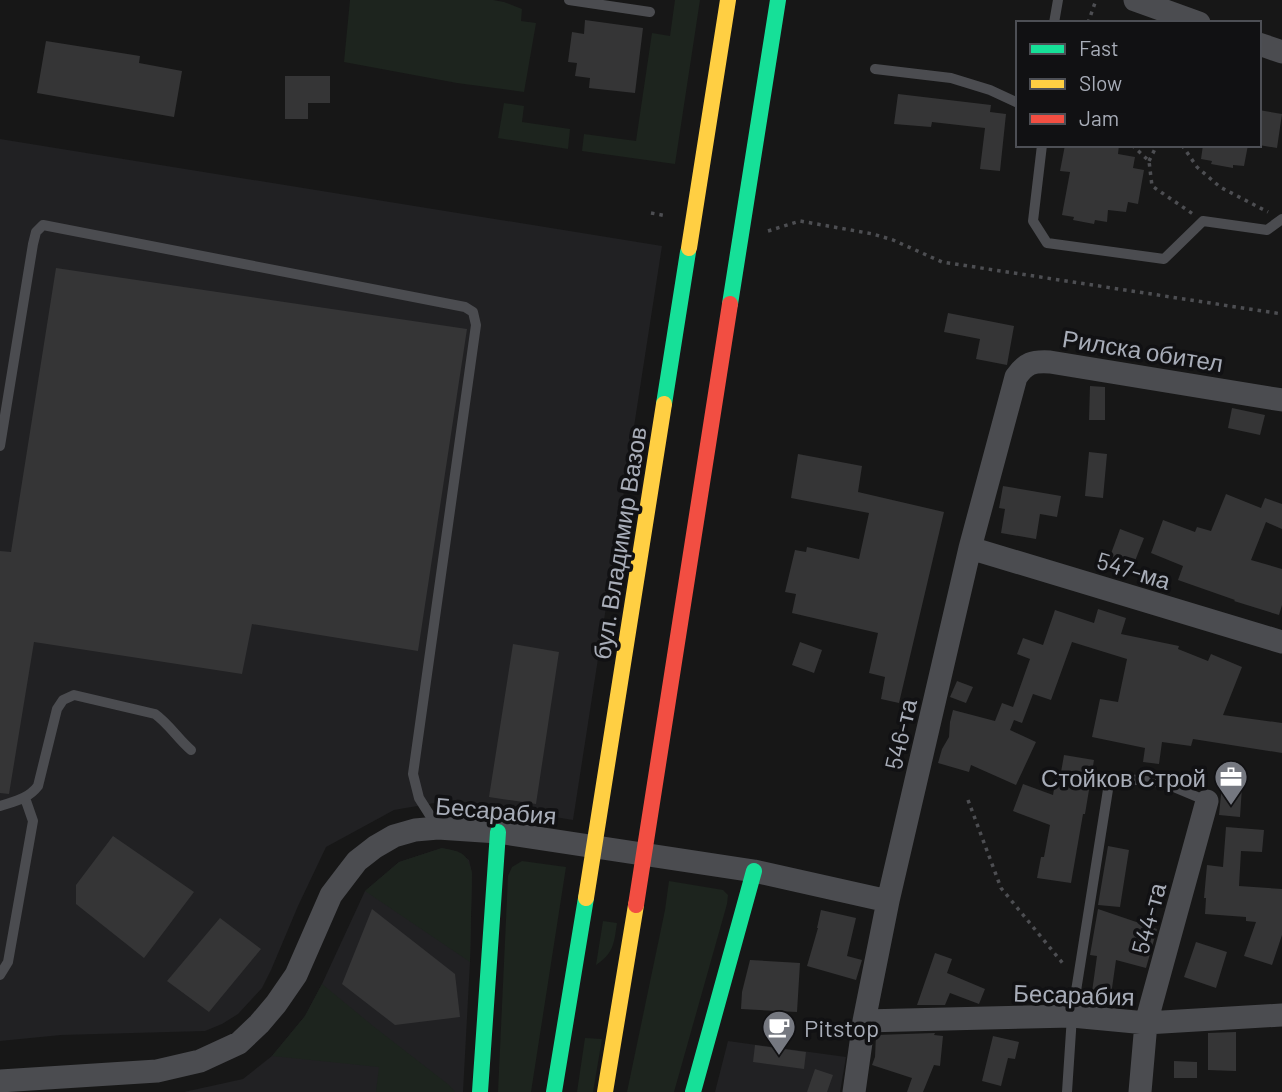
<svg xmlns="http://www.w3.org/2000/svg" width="1282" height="1092" viewBox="0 0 1282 1092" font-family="Barlow,sans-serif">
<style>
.built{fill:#212123}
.green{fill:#1d241e}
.building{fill:#353536}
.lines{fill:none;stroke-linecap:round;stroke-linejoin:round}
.path{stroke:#4d4e52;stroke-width:3.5;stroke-dasharray:3.5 5;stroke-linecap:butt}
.lane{stroke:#4b4c50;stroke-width:10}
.street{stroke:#4b4c50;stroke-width:23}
.fast{stroke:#16e098;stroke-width:16}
.slow{stroke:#ffcf43;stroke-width:16}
.fast-bridge{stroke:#16e098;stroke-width:16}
.slow-bridge{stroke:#ffcf43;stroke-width:16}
.jam-bridge{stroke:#f24e42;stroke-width:16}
.labels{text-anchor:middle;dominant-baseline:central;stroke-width:7;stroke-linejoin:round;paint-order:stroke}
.street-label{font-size:24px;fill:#a8adb8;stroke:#111113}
.poi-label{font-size:24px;fill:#a8adb8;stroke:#111113;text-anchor:end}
</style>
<rect width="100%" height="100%" fill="#171717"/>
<path class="built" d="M0 139 662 246 573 820 452 800 394 810 326 847 298 906 271 970 262 988 238 1014 222 1024 205 1031 61 1035 0 1041Z
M442 848 458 852 469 860 472 873 470 962 463 1092H184L243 1079 272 1056 305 1016 322 984 365 891 399 862Z
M728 1041 846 1057 840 1092H715Z"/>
<path class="green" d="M350 0H493L504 2 522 9 521 21 536 23 524 92 457 83 344 62Z
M675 0H700L675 164 582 151 584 134 636 141 652 33 670 36Z
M504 103 524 106 522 122 570 129 568 149 498 138Z
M442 848C462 852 467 852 472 873L470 962 365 891 399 862Z
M522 861 566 867 531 1092H498L508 876 512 867Z
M669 881 723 890 728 895 727 904 674 1092H627L665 910Z
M603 921 617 923C614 943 614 953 596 965Z
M322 984 373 1026 449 1085 455 1092H376L379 1067 272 1056 305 1016Z
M585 1038 602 1039 593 1092H577Z"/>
<path class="building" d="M585 20 643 28 635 93 589 88 590 78 575 76 577 63 568 62 572 32 584 34Z
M46 41 140 56 139 63 182 71 174 117 37 93Z
M285 76H330V103H308V119H285Z
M898 94 991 105 990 112 1006 114 1000 171 980 169 985 128 932 122 931 127 894 124Z
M1259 110 1282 114 1277 148 1259 145Z
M1065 145H1119L1118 154 1135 157 1133 168 1144 170 1138 204 1128 202 1126 212 1108 210 1107 222 1095 220 1094 224 1073 220 1074 217 1062 215 1070 172 1060 171Z
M1203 145H1248L1244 166 1233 165V168L1211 164 1212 161 1201 159Z
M56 268 467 329 418 651 252 624 242 674 34 642 9 794 0 793V551L11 552Z
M948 313 1014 326 1007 365 976 359 980 339 944 332Z
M1090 386 1105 387V420H1089Z
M1232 408 1265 415 1260 435 1228 428Z
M1089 452 1107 454 1103 498 1085 496Z
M798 454 862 466 858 492 944 512 899 703 881 699 885 677 869 673 878 633 792 613 796 594 785 592 795 550 806 552 807 547 859 559 869 513 791 498Z
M1003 486 1061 496 1057 517 1040 514 1036 539 1001 533 1005 509 999 508Z
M1226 494 1261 508 1265 498 1282 504V529L1266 522 1251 560 1282 569V605L1279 615 1234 601 1235 600 1178 580 1183 566 1151 553 1163 520 1195 532 1197 527 1211 531Z
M1120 529 1144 538 1135 561 1127 558 1125 564 1109 559Z
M1098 609 1126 618 1121 634 1179 646 1178 649 1208 661 1211 654 1242 667 1223 715 1282 723V753L1193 739 1191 746 1162 742 1159 764 1143 762 1145 748 1092 737 1100 699 1118 702 1127 659 1072 642 1051 700 1033 694 1022 723 1014 720 1010 730 1036 742 1016 785 971 765 969 772 938 763 942 749 949 737 950 722 953 710 995 721 1002 703 1013 707 1030 659 1017 654 1023 638 1043 645 1055 610 1094 623Z
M800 642 822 650 814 673 792 665Z
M513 644 559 652 536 804 489 797Z
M957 681 973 687 966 703 950 697Z
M1064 755 1094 760 1085 814H1083L1071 883 1037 878 1041 857H1044L1050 825 1013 811 1023 784 1053 795 1056 777 1060 778Z
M1222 785 1242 787 1240 817 1219 815Z
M1226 827 1264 830 1262 852 1241 851 1239 886 1282 889V935L1272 965 1244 956 1256 922 1246 921V917L1205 914 1206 898H1204L1207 865 1223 867Z
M113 836 194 892 144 958 76 904V885Z
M1108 846 1129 850 1120 907 1098 905Z
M372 909 455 974 460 1017 395 1025 342 984Z
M1098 909 1157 929 1146 968 1116 960 1111 995 1092 992 1097 956 1090 955Z
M821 910 856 918 847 956 862 960 856 980 807 966 818 928H817Z
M220 918 261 949 209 1012 167 981Z
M1196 942 1227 952 1216 988 1184 977Z
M935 953 952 959 947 973 985 989 979 1004 950 993 945 1005H917Z
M750 960 800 963 797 1012 741 1009 742 992Z
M1236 1032V1071L1208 1070V1033Z
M935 1033 934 1035 943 1036 940 1066 934 1065 923 1092H907L912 1078 872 1065 875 1057 876 1035Z
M993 1036 1019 1042 1015 1059 1008 1058 1001 1086 982 1081Z
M755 1045 806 1052 804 1069 753 1062Z
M1174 1061 1197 1062V1078H1174Z
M815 1069 833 1075 827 1092H807Z"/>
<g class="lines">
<path class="path" d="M1088 23 1096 0
M1132 145 1149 161 1152 186 1193 214
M1182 145 1197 167 1220 187 1268 212
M1149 161 1157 145
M651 213 667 216
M768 231 800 221 873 234 893 240 942 262 1282 314
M968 800 1001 888 1065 966"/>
<path class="lane" d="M569 0 650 12
M1054 23 1058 0
M875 69 951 78 990 90 1018 103
M1042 145 1033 221 1047 243 1164 259 1203 221 1267 230 1282 219
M0 446 33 244 36 232 43 225 465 307 473 312 476 325 413 774 419 798 438 828
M0 806C15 801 28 799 38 786L57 709 63 700 74 695 155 714C169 724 178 739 191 750
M0 975 8 962 33 821 25 798
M1067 1092 1072 1016 1110 777 1164 783 1207 801"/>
<path class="street" d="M1135 0 1199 23
M1259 44 1282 52
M970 548 1282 642
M864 1021 1072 1016 1146 1023 1282 1015
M0 1081 157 1071 200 1061 239 1043 259 1024 276 1004 296 975 331 895 347 874 357 861 375 847 394 836 415 830 438 828 498 832 754 871 888 901
M854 1092 864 1021 888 901 970 548 1016 377C1026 363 1032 361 1050 362L1282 400
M1140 1092 1146 1023 1207 801"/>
<path class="fast" d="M480 1092 498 832
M554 1092 586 898
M693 1092 754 871"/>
<path class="slow" d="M605 1092 636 905"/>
<path class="fast-bridge" d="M730 304 778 0
M664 404 688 252"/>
<path class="slow-bridge" d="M689 248 728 0
M586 898 664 404"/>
<path class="jam-bridge" d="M636 905 730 304"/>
</g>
<defs>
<symbol id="office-pin" viewBox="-11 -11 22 30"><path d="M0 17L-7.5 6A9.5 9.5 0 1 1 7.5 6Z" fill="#757880" stroke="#111113"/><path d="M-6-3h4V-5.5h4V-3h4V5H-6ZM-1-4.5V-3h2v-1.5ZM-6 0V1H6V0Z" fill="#fff"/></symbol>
<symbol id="cafe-pin" viewBox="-11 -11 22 30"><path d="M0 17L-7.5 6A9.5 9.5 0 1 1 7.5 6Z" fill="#757880" stroke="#111113"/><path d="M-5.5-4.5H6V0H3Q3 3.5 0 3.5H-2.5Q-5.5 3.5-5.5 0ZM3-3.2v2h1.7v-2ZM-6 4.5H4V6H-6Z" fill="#fff"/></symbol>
</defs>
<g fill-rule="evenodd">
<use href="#office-pin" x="1212" y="758" width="38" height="52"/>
<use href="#cafe-pin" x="760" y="1008" width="38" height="52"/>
</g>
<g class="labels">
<g class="street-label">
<text transform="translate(1143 350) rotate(9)">Рилска обител</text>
<text transform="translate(619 543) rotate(-81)">бул. Владимир Вазов</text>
<text transform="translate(1134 570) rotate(17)">547-ма</text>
<text transform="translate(900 734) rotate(-77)">546-та</text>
<text transform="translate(496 810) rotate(5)">Бесарабия</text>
<text transform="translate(1148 918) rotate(-75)">544-та</text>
<text transform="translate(1074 994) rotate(2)">Бесарабия</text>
</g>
<g class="poi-label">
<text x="1206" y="777">Стойков Строй</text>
<text x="804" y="1027" text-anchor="start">Pitstop</text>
</g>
</g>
<rect x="1016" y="21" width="245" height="126" fill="#111113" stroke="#4d4f55" stroke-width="2"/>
<rect x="1030" y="44" width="35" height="10" fill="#16e098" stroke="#4d4f55" stroke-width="2"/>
<text x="1079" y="56" font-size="21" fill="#a8adb8">Fast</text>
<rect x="1030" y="79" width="35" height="10" fill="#ffcf43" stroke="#4d4f55" stroke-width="2"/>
<text x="1079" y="91" font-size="21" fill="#a8adb8">Slow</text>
<rect x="1030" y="114" width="35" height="10" fill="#f24e42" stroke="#4d4f55" stroke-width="2"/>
<text x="1079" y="126" font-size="21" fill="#a8adb8">Jam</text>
</svg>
